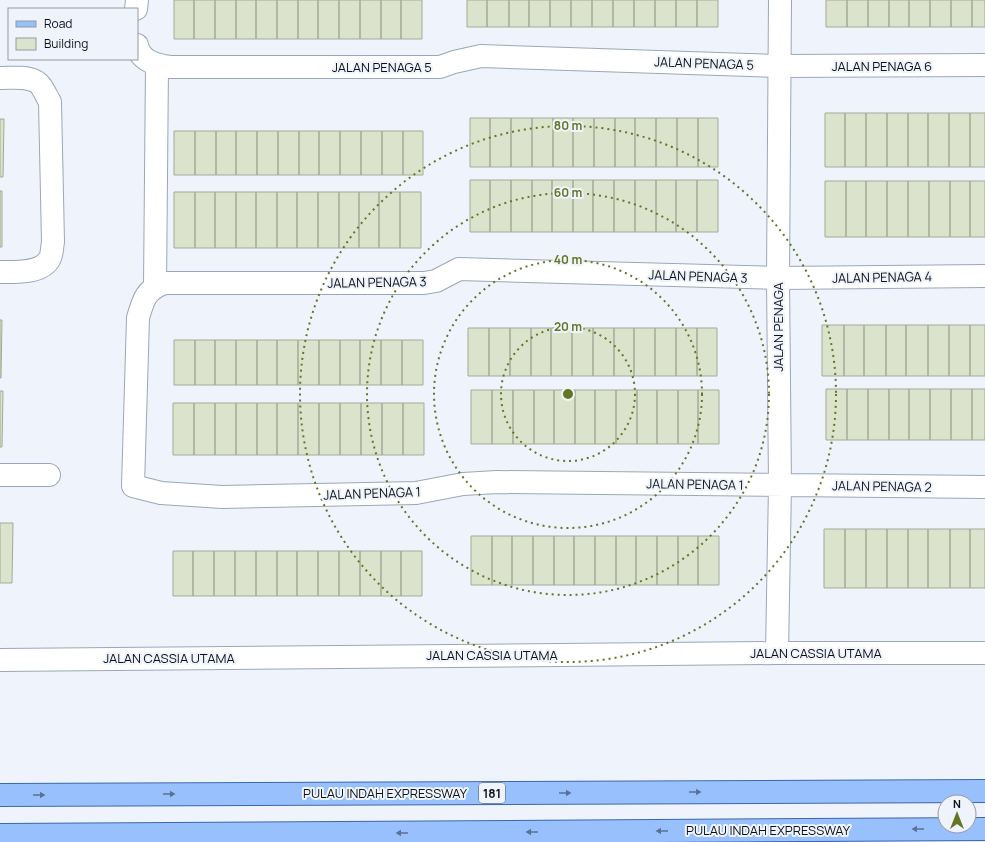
<svg xmlns="http://www.w3.org/2000/svg" width="985" height="842" viewBox="0 0 985 842" font-family="Manrope,sans-serif">
<style>
.building{fill:#dce3cd;stroke:#a3a995}
.lines{fill:none;stroke-linecap:round;stroke-linejoin:round}
.minor-casing{stroke:#9ba7b9;stroke-width:24}
.major-casing{stroke:#3b67ab;stroke-width:24}
.minor{stroke:#fff;stroke-width:22}
.major{stroke:#98c0fc;stroke-width:22}
.oneway{fill:#597195}
.ring{fill:none;stroke:#647524;stroke-width:2;stroke-dasharray:2 4}
.labels{text-anchor:middle;dominant-baseline:central;stroke-width:4;stroke-linejoin:round;paint-order:stroke}
.shield{fill:#eff4fc;stroke:#51555c;stroke-width:1}
.shield-label{font-size:12px;font-weight:bold;fill:#0d1117}
.street-label{font-size:13px;fill:#0d1117;stroke:#eff4fc}
.centre{fill:#647524;stroke:#eff4fc;stroke-width:2}
.ring-label{font-size:12px;text-anchor:middle;font-weight:bold;fill:#647524;stroke:#eff4fc;stroke-width:4;stroke-linejoin:round;paint-order:stroke}
</style>
<rect width="100%" height="100%" fill="#eff4fc"/>
<path class="building" d="M174 0H194V39H174Z
M194 0H215V39H194Z
M215 0H236V39H215Z
M236 0H256V39H236Z
M256 0H277V39H256Z
M277 0H298V39H277Z
M298 0H318V39H298Z
M318 0H339V39H318Z
M339 0H360V39H339Z
M360 0H381V39H360Z
M381 0H401V39H381Z
M401 0H422V39H401Z
M467 0H487V27H467Z
M487 0H509V27H487Z
M509 0H529V27H509Z
M529 0H550V27H529Z
M550 0H571V27H550Z
M571 0H592V27H571Z
M592 0H613V27H592Z
M613 0H634V27H613Z
M634 0H655V27H634Z
M655 0H676V27H655Z
M676 0H697V27H676Z
M697 0H718V27H697Z
M826 0H847V27H826Z
M847 0H868V27H847Z
M868 0H889V27H868Z
M889 0H909V27H889Z
M909 0H930V27H909Z
M930 0H951V27H930Z
M951 0H972V27H951Z
M972 0H985V27H972Z
M825 113H845V167H825Z
M845 113H866V167H845Z
M866 113H887V167H866Z
M887 113H908V167H887Z
M908 113H928V167H908Z
M928 113H949V167H928Z
M949 113H970V167H949Z
M970 113H985V167H970Z
M470 118H490V167H470Z
M490 118H511V167H490Z
M511 118H532V167H511Z
M532 118H553V167H532Z
M553 118H573V167H553Z
M573 118H594V167H573Z
M594 118H615V167H594Z
M615 118H635V167H615Z
M635 118H656V167H635Z
M656 118H677V167H656Z
M677 118H698V167H677Z
M698 118H718V167H698Z
M0 119H4L3 177H0Z
M174 131H195V175H174Z
M195 131H216V175H195Z
M216 131H236V175H216Z
M236 131H257V175H236Z
M257 131H278V175H257Z
M278 131H299V175H278Z
M299 131H319V175H299Z
M319 131H340V175H319Z
M340 131H361V175H340Z
M361 131H382V175H361Z
M382 131H403V175H382Z
M403 131H423V175H403Z
M470 180H490V232H470Z
M490 180H511V232H490Z
M511 180H532V232H511Z
M532 180H552V232H532Z
M552 180H573V232H552Z
M573 180H593V232H573Z
M593 180H614V232H593Z
M614 180H635V232H614Z
M635 180H656V232H635Z
M656 180H676V232H656Z
M676 180H697V232H676Z
M697 180H718V232H697Z
M825 181H846V237H825Z
M846 181H866V237H846Z
M866 181H887V237H866Z
M887 181H908V237H887Z
M908 181H929V237H908Z
M929 181H950V237H929Z
M950 181H970V237H950Z
M970 181H985V237H970Z
M0 191H2V247H0Z
M174 192H195V248H174Z
M195 192H215V248H195Z
M215 192H236V248H215Z
M236 192H256V248H236Z
M256 192H277V248H256Z
M277 192H297V248H277Z
M297 192H318V248H297Z
M318 192H339V248H318Z
M339 192H359V248H339Z
M359 192H379V248H359Z
M379 192H400V248H379Z
M400 192H421V248H400Z
M0 320H2L1 378H0Z
M822 325H844V376H822Z
M844 325H864V376H844Z
M864 325H886V376H864Z
M886 325H906V376H886Z
M906 325H928V376H906Z
M928 325H949V376H928Z
M949 325H970V376H949Z
M970 325H985V376H970Z
M468 328H489V376H468Z
M489 328H510V376H489Z
M510 328H531V376H510Z
M531 328H551V376H531Z
M551 328H572V376H551Z
M572 328H593V376H572Z
M593 328H614V376H593Z
M614 328H634V376H614Z
M634 328H655V376H634Z
M655 328H676V376H655Z
M676 328H697V376H676Z
M697 328H717V376H697Z
M174 340H195V385H174Z
M195 340H215V385H195Z
M215 340H236V385H215Z
M236 340H257V385H236Z
M257 340H277V385H257Z
M277 340H298V385H277Z
M298 340H319V385H298Z
M319 340H340V385H319Z
M340 340H360V385H340Z
M360 340H381V385H360Z
M381 340H402V385H381Z
M402 340H423V385H402Z
M826 389H847V440H826Z
M847 389H868V440H847Z
M868 389H889V440H868Z
M889 389H909V440H889Z
M909 389H930V440H909Z
M930 389H951V440H930Z
M951 389H972V440H951Z
M972 389H985V440H972Z
M471 390H492V444H471Z
M492 390H513V444H492Z
M513 390H534V444H513Z
M534 390H554V444H534Z
M554 390H575V444H554Z
M575 390H595V444H575Z
M595 390H616V444H595Z
M616 390H637V444H616Z
M637 390H657V444H637Z
M657 390H678V444H657Z
M678 390H698V444H678Z
M698 390H719V444H698Z
M0 391H3L2 447H0Z
M173 403H194V455H173Z
M194 403H215V455H194Z
M215 403H236V455H215Z
M236 403H257V455H236Z
M257 403H277V455H257Z
M277 403H298V455H277Z
M298 403H319V455H298Z
M319 403H340V455H319Z
M340 403H361V455H340Z
M361 403H382V455H361Z
M382 403H403V455H382Z
M403 403H424V455H403Z
M0 523H13L12 583H0Z
M824 529H845V588H824Z
M845 529H866V588H845Z
M866 529H887V588H866Z
M887 529H908V588H887Z
M908 529H928V588H908Z
M928 529H950V588H928Z
M950 529H970V588H950Z
M970 529H985V588H970Z
M471 536H492V585H471Z
M492 536H512V585H492Z
M512 536H533V585H512Z
M533 536H554V585H533Z
M554 536H574V585H554Z
M574 536H595V585H574Z
M595 536H616V585H595Z
M616 536H636V585H616Z
M636 536H657V585H636Z
M657 536H678V585H657Z
M678 536H698V585H678Z
M698 536H719V585H698Z
M173 551H193V596H173Z
M193 551H214V596H193Z
M214 551H235V596H214Z
M235 551H256V596H235Z
M256 551H277V596H256Z
M277 551H297V596H277Z
M297 551H318V596H297Z
M318 551H339V596H318Z
M339 551H360V596H339Z
M360 551H381V596H360Z
M381 551H401V596H381Z
M401 551H422V596H401Z"/>
<g class="lines">
<defs>
<path id="minor" d="M136 9 137 0
M137 45C140 61 156 65 170 67H440L454 62 481 56 779 66 985 65
M0 78C11 78 25 76 35 81 42 84 46 96 50 102L53 242C52 247 52 254 50 258 42 274 15 272 0 272
M985 276 778 278 459 269 436 281 424 283H165C146 289 143 300 138 318L133 486 161 493 222 497 416 493 463 484 497 482 985 487
M155 287 157 65
M0 475H49
M777 653 780 485 778 278 780 0
M0 660 777 653H985"/>
<path id="major" d="M0 795 985 791
M0 835 985 829"/>
</defs>
<use href="#minor" class="minor-casing"/>
<use href="#major" class="major-casing"/>
<use href="#minor" class="minor"/>
<use href="#major" class="major"/>
</g>
<defs><path id="oneway-solid" d="M-6-.8H1V-3.2L6.5 0L1 3.2V.8H-6Z"/></defs>
<g class="oneway">
<use href="#oneway-solid" transform="translate(695 792)"/>
<use href="#oneway-solid" transform="translate(565 793)"/>
<use href="#oneway-solid" transform="translate(169 794)"/>
<use href="#oneway-solid" transform="translate(39 795)"/>
<use href="#oneway-solid" transform="translate(918 829) rotate(180)"/>
<use href="#oneway-solid" transform="translate(662 831) rotate(180)"/>
<use href="#oneway-solid" transform="translate(532 832) rotate(180)"/>
<use href="#oneway-solid" transform="translate(402 833) rotate(180)"/>
</g>
<g class="ring">
<circle cx="568" cy="394" r="67"/>
<circle cx="568" cy="394" r="134"/>
<circle cx="568" cy="394" r="201"/>
<circle cx="568" cy="394" r="268"/>
</g>
<g class="labels">
<rect class="shield" x="479" y="783" width="26" height="20" rx="3"/>
<g class="shield-label">
<text x="492" y="793">181</text>
</g>
<g class="street-label">
<text transform="translate(704 63) rotate(2)">JALAN PENAGA 5</text>
<text x="882" y="66">JALAN PENAGA 6</text>
<text x="382" y="67">JALAN PENAGA 5</text>
<text transform="translate(698 276) rotate(2)">JALAN PENAGA 3</text>
<text transform="translate(882 277) rotate(-1)">JALAN PENAGA 4</text>
<text transform="translate(377 282) rotate(-1)">JALAN PENAGA 3</text>
<text transform="translate(778 327) rotate(-90)">JALAN PENAGA</text>
<text transform="translate(695 484) rotate(1)">JALAN PENAGA 1</text>
<text transform="translate(882 486) rotate(1)">JALAN PENAGA 2</text>
<text transform="translate(372 493) rotate(-2)">JALAN PENAGA 1</text>
<text x="816" y="653">JALAN CASSIA UTAMA</text>
<text x="492" y="655">JALAN CASSIA UTAMA</text>
<text x="169" y="658">JALAN CASSIA UTAMA</text>
<text x="385" y="793">PULAU INDAH EXPRESSWAY</text>
<text x="768" y="830">PULAU INDAH EXPRESSWAY</text>
</g>
</g>
<circle cx="568" cy="394" r="6" class="centre"/>
<g class="ring-label">
<text x="568" y="130">80 m</text>
<text x="568" y="197">60 m</text>
<text x="568" y="264">40 m</text>
<text x="568" y="331">20 m</text>
</g>
<rect x="8" y="8" width="130" height="52" fill="#eff4fc" stroke="#9599a0"/>
<rect x="16" y="21" width="20" height="6" fill="#98c0fc" stroke="#9599a0"/>
<text x="44" y="28" font-size="12" fill="#0d1117">Road</text>
<rect x="16" y="38" width="20" height="12" fill="#dce3cd" stroke="#9599a0"/>
<text x="44" y="48" font-size="12" fill="#0d1117">Building</text>
<g transform="translate(957 814)"><circle r="19" fill="#eff4fc" stroke="#9599a0"/>
<path d="M0-3L7 15L0 10L-7 15Z" fill="#647524"/>
<text y="-6" font-size="11" font-weight="bold" text-anchor="middle" fill="#0d1117">N</text>
</g>
</svg>
